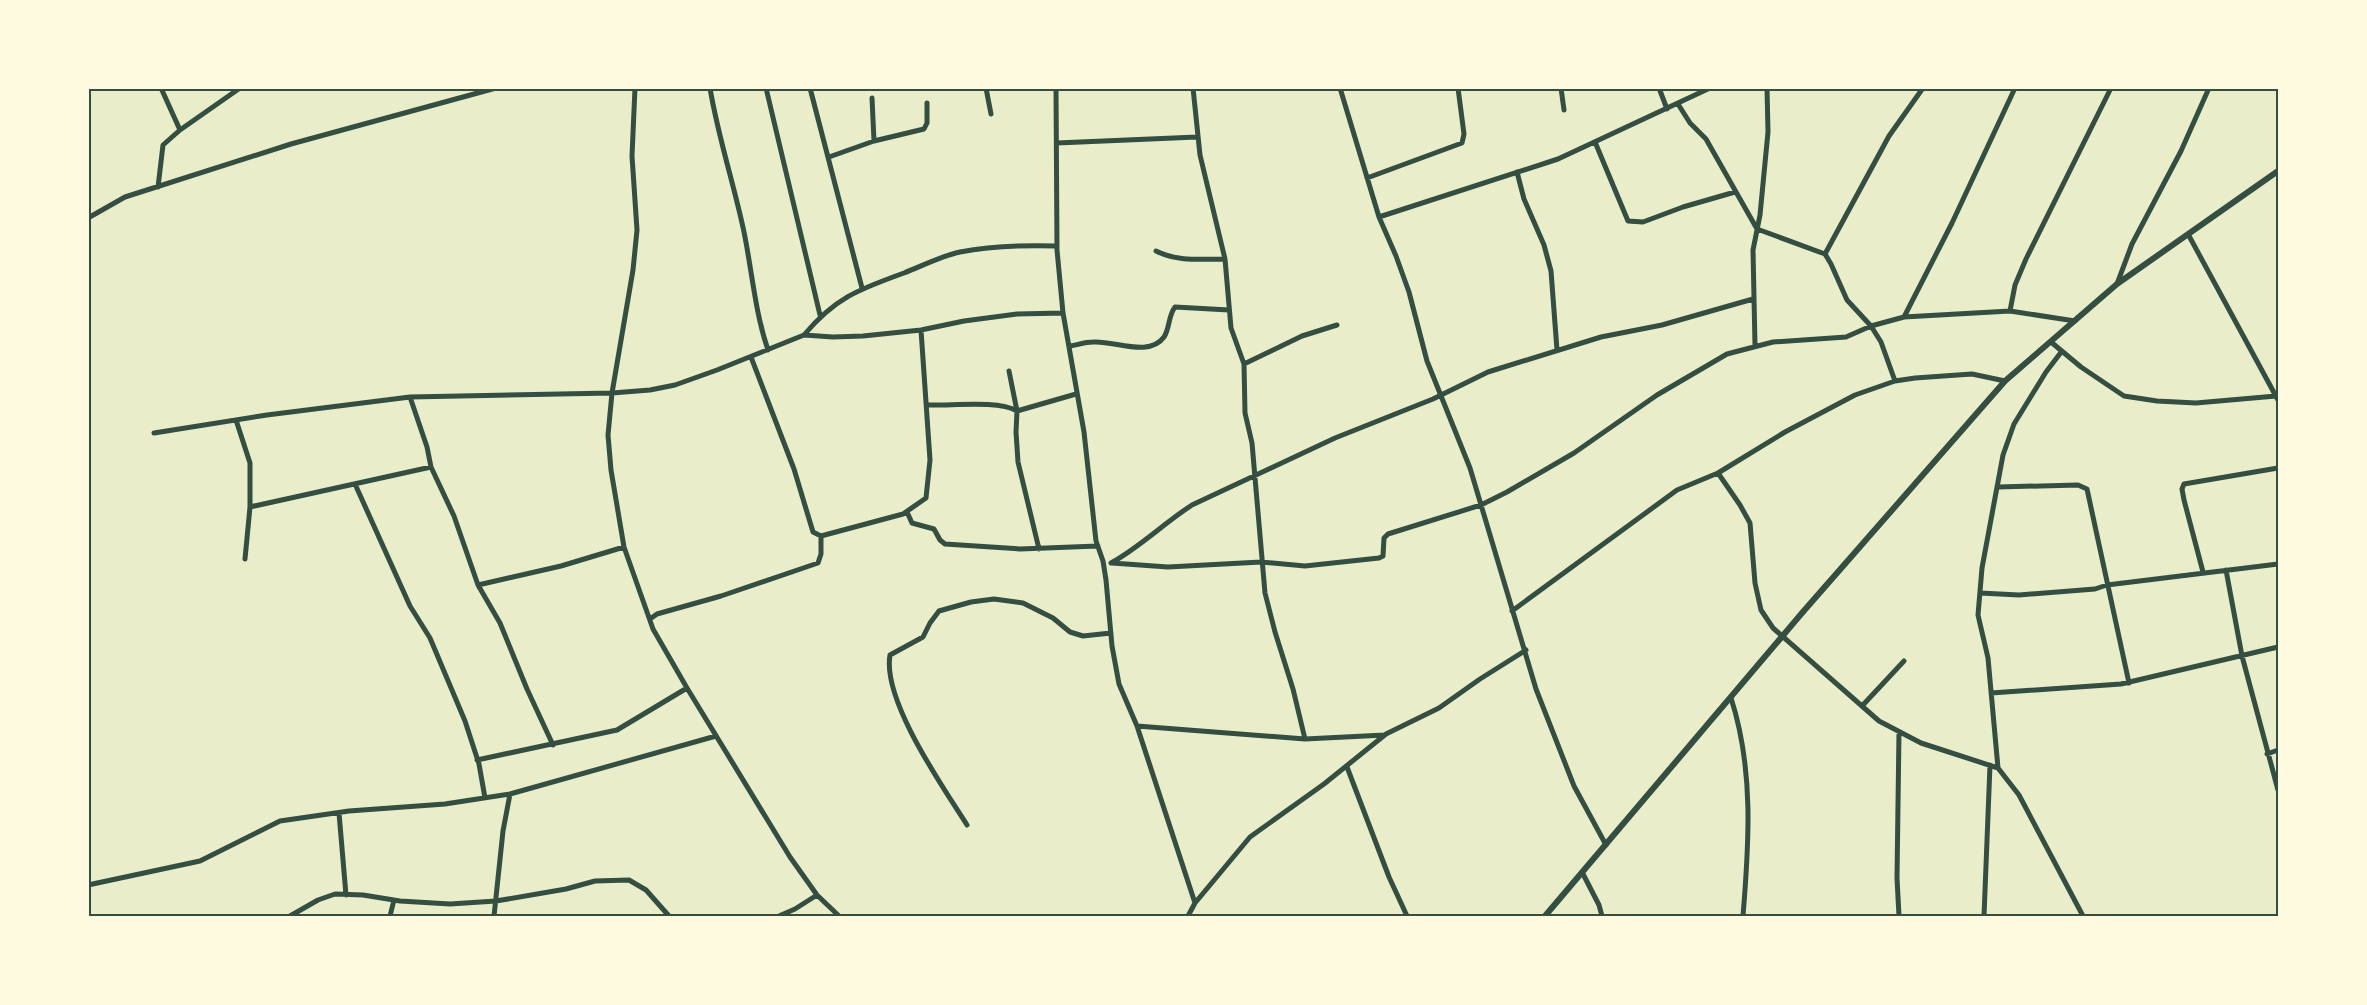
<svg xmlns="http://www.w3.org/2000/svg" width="2367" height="1005" viewBox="0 0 2367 1005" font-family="Rubik,sans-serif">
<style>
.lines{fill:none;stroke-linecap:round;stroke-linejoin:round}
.minor{stroke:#344e41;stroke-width:5}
.tertiary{stroke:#344e41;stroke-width:6}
.neatline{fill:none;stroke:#344e41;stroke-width:2}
</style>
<rect width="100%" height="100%" fill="#e9edc9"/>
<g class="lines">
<path class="minor" d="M161 88 180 130
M635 88 632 156 637 230 633 270 612 393 608 435 611 470 624 547 653 629 687 688 790 857 817 895 839 916
M710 88C718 137 734 184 744 232 752 271 755 312 768 350
M766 88 820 315
M810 88 862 288
M986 88 991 114
M1056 88 1057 250 1063 313 1084 432 1096 541 1103 561 1106 580 1112 646 1119 684 1137 726 1195 903
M1193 88 1200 155 1225 259 1231 328 1244 364 1245 413 1252 443 1265 593 1275 632 1293 689 1305 739
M1340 88 1379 217 1396 256 1409 292 1427 361 1470 468 1536 689 1574 786 1606 845
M1561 88 1564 110
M1659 88 1667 109
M872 98 874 141
M1678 104 1690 123 1706 139 1757 229 1825 254 1831 264 1847 300 1871 326 1881 342 1895 381
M1595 142 1628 221 1643 222 1683 207 1735 192
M1057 143 1197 137
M829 157 874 141 924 129 927 123V103
M1517 172 1524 199 1544 245 1551 271 1557 350
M1367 178 1462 143 1464 134 1458 88
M158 187 163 145 180 130 240 88
M1379 217 1558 159 1710 88
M88 218 125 197 291 144 496 88
M2188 234 2278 400
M1156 251C1178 262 1201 259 1225 259
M1825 254 1889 136 1923 88
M2117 284 2132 244 2181 151 2209 88
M2010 311 2015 285 2026 259 2111 88
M1904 317 1952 223 2015 88
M804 335C836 297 860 289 904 273 922 266 941 256 960 252 992 246 1025 245 1057 246
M2051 342 2081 367 2124 396 2157 401 2196 403 2276 396
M1755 345 1753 250 1760 215 1768 132 1767 88
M1070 346C1077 345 1085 342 1093 342 1114 340 1149 358 1164 337 1170 328 1168 316 1175 307L1229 310
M751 357 794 469 813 532 821 536 903 514 926 498 930 460 921 330
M1244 364 1302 336 1337 325
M1009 371 1017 411 1016 432 1018 462 1039 549
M410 397 427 447 431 467 454 516 478 585 500 623 527 689 553 745
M927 405C951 406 998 400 1017 411L1076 394
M236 420 250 463V507L245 559
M154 433 267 415 410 397 612 393 650 390 675 385 717 370 804 335 833 337 863 336 921 330 964 321 1017 314 1063 313
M1718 473 1740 505 1750 523 1755 583 1761 610 1773 628 1879 721 1921 743 1998 768 2019 795 2083 916
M355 484 410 606 430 638 465 721 479 764 485 798
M1998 487 2078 485 2087 489 2129 683
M250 507 431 467
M907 512 912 523 934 529 940 540 945 544 1020 549 1098 546
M1111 563C1140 547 1164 523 1192 505L1335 438 1433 399 1488 372 1601 337 1662 325 1753 299
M1112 563 1168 567 1261 562 1305 566 1379 558 1383 556 1384 538 1388 534 1481 505 1507 492 1574 453 1657 395 1727 354 1773 342 1846 337 1871 326 1904 317 2010 311 2075 321
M2226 570 2242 656 2278 790
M2203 572 2184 500 2182 489 2184 484 2278 468
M478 585 561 566 624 547
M1980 593 2019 595 2095 589 2107 585 2278 564
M1512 611 1677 490 1718 473 1785 432 1855 395 1895 381 1915 378 1972 374 2005 381
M650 619 657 614 721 596 818 563 821 554V536
M1991 693 2121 684 2278 647
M1731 698C1754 769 1749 843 1743 916
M1862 706 1904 661
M1137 726 1305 739 1385 735
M1899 732 1897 878 1899 916
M2267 754 2278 750
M477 760 617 730 687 688
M1347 767 1389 877 1407 916
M1998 768 1988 658 1978 615 1982 568 2003 455 2014 424 2046 372 2062 351
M339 813 346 895
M967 825C943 787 882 700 890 655L923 637 930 623 939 611 971 602 994 599 1023 603 1053 618 1070 632 1083 636 1111 633
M1582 872 1599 905 1602 916
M88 885 200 861 280 821 349 811 445 804 510 794 716 736
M290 916 318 900 335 894 363 895 400 901 450 904 496 901 566 889 595 881 629 880 646 890 669 916
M390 916 394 900
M494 916 503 831 510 794
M779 916 795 909 817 895
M1188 916 1195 903 1250 837 1324 784 1386 734 1439 708 1480 679 1526 650
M1984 916 1990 765"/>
<path class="tertiary" d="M1545 916 1802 613 2005 381 2117 284 2278 171"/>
</g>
<rect width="2367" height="1005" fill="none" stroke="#fefae0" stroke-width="180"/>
<rect x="90" y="90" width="2187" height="825" class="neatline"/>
</svg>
